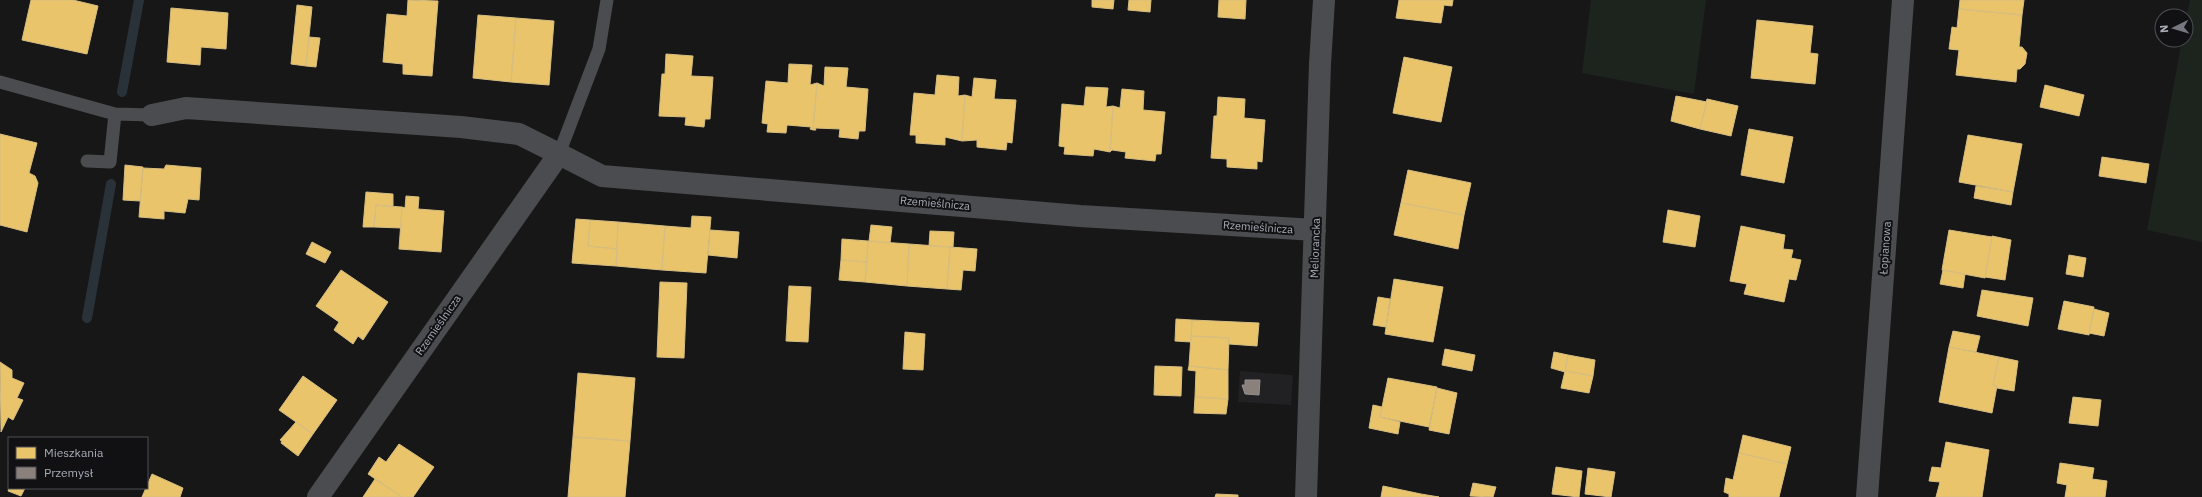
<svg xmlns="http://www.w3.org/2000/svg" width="2202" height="497" viewBox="0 0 2202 497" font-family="'IBM Plex Sans',sans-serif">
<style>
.built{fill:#212123}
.green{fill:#1d241e}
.homes{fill:#e9c46a;stroke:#d6bd81}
.industry{fill:#8a817c;stroke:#938e8e}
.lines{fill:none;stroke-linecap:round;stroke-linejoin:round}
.stream{stroke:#2a3239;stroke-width:10}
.service{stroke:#4b4c50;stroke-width:13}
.minor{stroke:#4b4c50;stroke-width:22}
.labels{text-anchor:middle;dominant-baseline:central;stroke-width:4;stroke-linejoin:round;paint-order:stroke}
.street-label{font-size:11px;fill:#a8adb8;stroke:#111113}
</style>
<rect width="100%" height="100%" fill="#171717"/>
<path class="built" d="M1240 371 1293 375 1291 405 1238 402Z"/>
<path class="green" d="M1591 0H1706L1694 94 1582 73Z
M2190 0H2202V242L2147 230 2182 40H2186V19Z"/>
<path class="homes" d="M31 0H73L98 6 87 54 22 40Z
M408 0 438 1 432 76 403 74V64L383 62 387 14 407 16Z
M1092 0H1114L1113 9 1092 7Z
M1129 0H1151L1150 12 1128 10Z
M1219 0H1246L1245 19 1218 17Z
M1399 0H1453L1452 6 1444 5 1441 23 1396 18Z
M1960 0H2024L2022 15 1959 9Z
M297 5 312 7 306 66 291 64Z
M171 8 228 13 226 49 201 47 200 65 167 62Z
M1959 9 2022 15 2019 47H2022L2027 53 2025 64 2020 69H2017L2016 82 1956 75 1959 50 1949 49 1952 27 1957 28Z
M478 15 516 18 511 82 473 78Z
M516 18 554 21 549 85 511 82Z
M1757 20 1813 26 1810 53 1818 54 1815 84 1751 78Z
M309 37 320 38 316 67 306 66Z
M666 54 693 56 691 76 713 77 710 119H705L704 127 685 125 686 117 659 116 662 74H665Z
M1404 57 1452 67 1441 122 1393 113Z
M789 64 812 65 810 85 817 83 813 130 810 129 811 127 787 125 786 133 767 132 768 124 762 123 766 81 788 83Z
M825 67 848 68 846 87 868 89 865 131H859L858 139 839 137 840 129 815 128 816 130H813L817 83 824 86Z
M937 75 959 77 958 96 965 95 962 141 945 137V145L916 143V135H910L914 93 935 95Z
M974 78 996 80 994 99 1016 100 1012 143 1007 142 1006 150 977 147V140L962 141 965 95 972 97Z
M2045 85 2084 95 2079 116 2040 107Z
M1086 87 1108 88 1106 107 1113 106 1110 152 1094 149 1093 156 1064 154 1065 147 1059 146 1062 104 1084 106Z
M1122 89 1144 91 1143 110 1165 112 1161 154H1156L1155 161 1125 158 1126 152 1112 150 1110 152 1113 106 1120 108Z
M1676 96 1707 102 1700 129 1671 121Z
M1218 97 1245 99 1244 118 1265 120 1262 162 1257 161V169L1227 167V159L1211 158 1214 116H1217Z
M1707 99 1738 106 1731 136 1700 129Z
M1749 129 1793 137 1784 183 1741 175Z
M0 134 37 143 29 173 35 176 38 183 27 232 0 225Z
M1968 135 2022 144 2013 192 1959 182Z
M2102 157 2149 164 2146 183 2099 176Z
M125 165 143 167 140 201 123 200Z
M166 165 201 168 199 200 188 199 185 213 164 211V219L139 217 143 168 164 169Z
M1408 170 1471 183 1464 215 1401 203Z
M1976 186 2013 192 2011 205 1974 198Z
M366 192 393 194V207L376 205 374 227H363Z
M406 196 419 197 418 209 444 211 441 252 399 249 402 207 405 208Z
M1401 203 1464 215 1458 249 1394 235Z
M376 205 402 207 401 228 374 227Z
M1668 210 1700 216 1695 247 1663 242Z
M692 216 711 217 706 273 662 270 665 226 691 228Z
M576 219 590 220 588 246 617 249 616 266 572 263Z
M590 220 618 222 617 249 588 246Z
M618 222 665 226 662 270 616 266Z
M871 225 892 227 890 243 869 241Z
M1741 226 1785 235 1783 249 1793 250 1791 258 1801 260 1796 280 1789 279 1784 302 1744 294 1747 284 1730 281Z
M710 230 739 232 737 258 708 255Z
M1949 230 1992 237 1985 278 1942 270Z
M930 231 954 232 953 247 929 246Z
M1992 236 2011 240 2005 280 1985 277Z
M842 239 868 241 867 262 841 260Z
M868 241 909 244 907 286 865 282Z
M312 242 331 252 325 263 306 254Z
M909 244 950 247 947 289 907 286Z
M950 247 977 249 975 271 963 270 961 290 947 289Z
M2069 255 2086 258 2083 277 2066 274Z
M841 260 867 262 865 282 839 280Z
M341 270 388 302 363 340 358 336 353 344 334 330 339 322 316 306Z
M1943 270 1965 274 1963 288 1940 284Z
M1394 279 1443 287 1433 342 1385 334Z
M660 282 687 283 684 358 657 357Z
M789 286 811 287 808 342 786 341Z
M1982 290 2033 298 2028 326 1977 316Z
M1378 297 1390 299 1386 327 1373 325Z
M2064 301 2094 307 2089 335 2058 329Z
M2094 309 2109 313 2104 336 2089 333Z
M1176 319 1192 320 1191 342 1175 341Z
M1192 320 1259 323 1257 346 1229 344V338L1191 336Z
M1953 331 1980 336 1976 352 1949 347Z
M905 332 925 334 923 370 903 369Z
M1191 336 1229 338 1228 370 1189 366Z
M1949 347 1999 357 1993 385 1997 386 1992 413 1939 402Z
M1445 349 1475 355 1472 371 1442 365Z
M1554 352 1568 355 1565 372 1551 368Z
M1568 355 1595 360 1593 376 1565 371Z
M1999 357 2018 361 2014 391 1997 388V386L1993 385Z
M0 362 12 370V378L24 383 17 398 23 400 13 420 8 417 1 432Z
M1155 366 1182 367 1181 396 1154 395Z
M1189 366 1228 370V399L1195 397 1196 371 1188 370Z
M1565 371 1593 376 1589 393 1561 388Z
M578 373 635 378 630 441 573 437Z
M303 376 337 400 313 434 279 410Z
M1388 378 1437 387 1429 427 1380 417Z
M1437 388 1457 393 1449 434 1429 430Z
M1195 397 1228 399 1226 414 1194 413Z
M2073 397 2101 400 2098 426 2069 423Z
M1373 405 1382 407 1380 417 1400 422 1398 434 1369 428Z
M296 422 313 434 298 456 281 443 282 441 280 440Z
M1743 435 1791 447 1787 464 1739 453Z
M573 437 630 441 625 497H568Z
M1946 442 1989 450 1982 497H1936L1940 482 1929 481 1932 467 1941 468Z
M399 444 434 467 413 497H402L368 474 379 457 386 462Z
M1739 453 1787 464 1779 497H1729V494L1724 492 1726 478 1733 480Z
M2060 463 2094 468 2092 479 2107 481 2105 497H2065L2067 485 2057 483Z
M1556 467 1582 471 1579 497 1552 494Z
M1588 468 1615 472 1611 497 1585 494Z
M152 474 183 488 180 497H142Z
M375 479 402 497H363Z
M1473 483 1496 487 1493 497 1470 496Z
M1383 486 1421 494 1439 497H1381Z
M9 488H25L21 496 8 491Z
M1216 494 1238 495V497H1215Z"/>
<path class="industry" d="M1245 380H1260L1259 395 1245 394 1242 385H1245Z"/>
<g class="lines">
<path class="stream" d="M122 92 139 0
M87 318 111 184"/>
<path class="service" d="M0 82 115 114 152 115
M559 154 599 49 607 0
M87 161 110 162 115 114"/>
<path class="minor" d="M152 115 186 108 461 127 519 134 559 154
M318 497 559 154 602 176 1080 216 1315 230
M1306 497 1320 64 1324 0
M1867 497 1903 0"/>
</g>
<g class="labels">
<g class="street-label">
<text transform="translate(935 203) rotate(5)">Rzemieślnicza</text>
<text transform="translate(1258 227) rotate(4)">Rzemieślnicza</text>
<text transform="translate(1315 248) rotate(-88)">Meliorancka</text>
<text transform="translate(1885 248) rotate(-86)">Łopianowa</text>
<text transform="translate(438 325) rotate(-55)">Rzemieślnicza</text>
</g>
</g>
<rect x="8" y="437" width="140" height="52" fill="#111113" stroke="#4d4f55"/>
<rect x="16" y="447" width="20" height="12" fill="#e9c46a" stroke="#4d4f55"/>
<text x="44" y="457" font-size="12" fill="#a8adb8">Mieszkania</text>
<rect x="16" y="467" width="20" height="12" fill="#8a817c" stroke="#4d4f55"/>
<text x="44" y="477" font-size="12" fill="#a8adb8">Przemysł</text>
<g transform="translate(2174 28) rotate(265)"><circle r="19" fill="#111113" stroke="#4d4f55"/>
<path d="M0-3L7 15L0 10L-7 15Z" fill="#757880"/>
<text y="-6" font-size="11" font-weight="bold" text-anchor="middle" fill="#a8adb8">N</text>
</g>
</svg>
